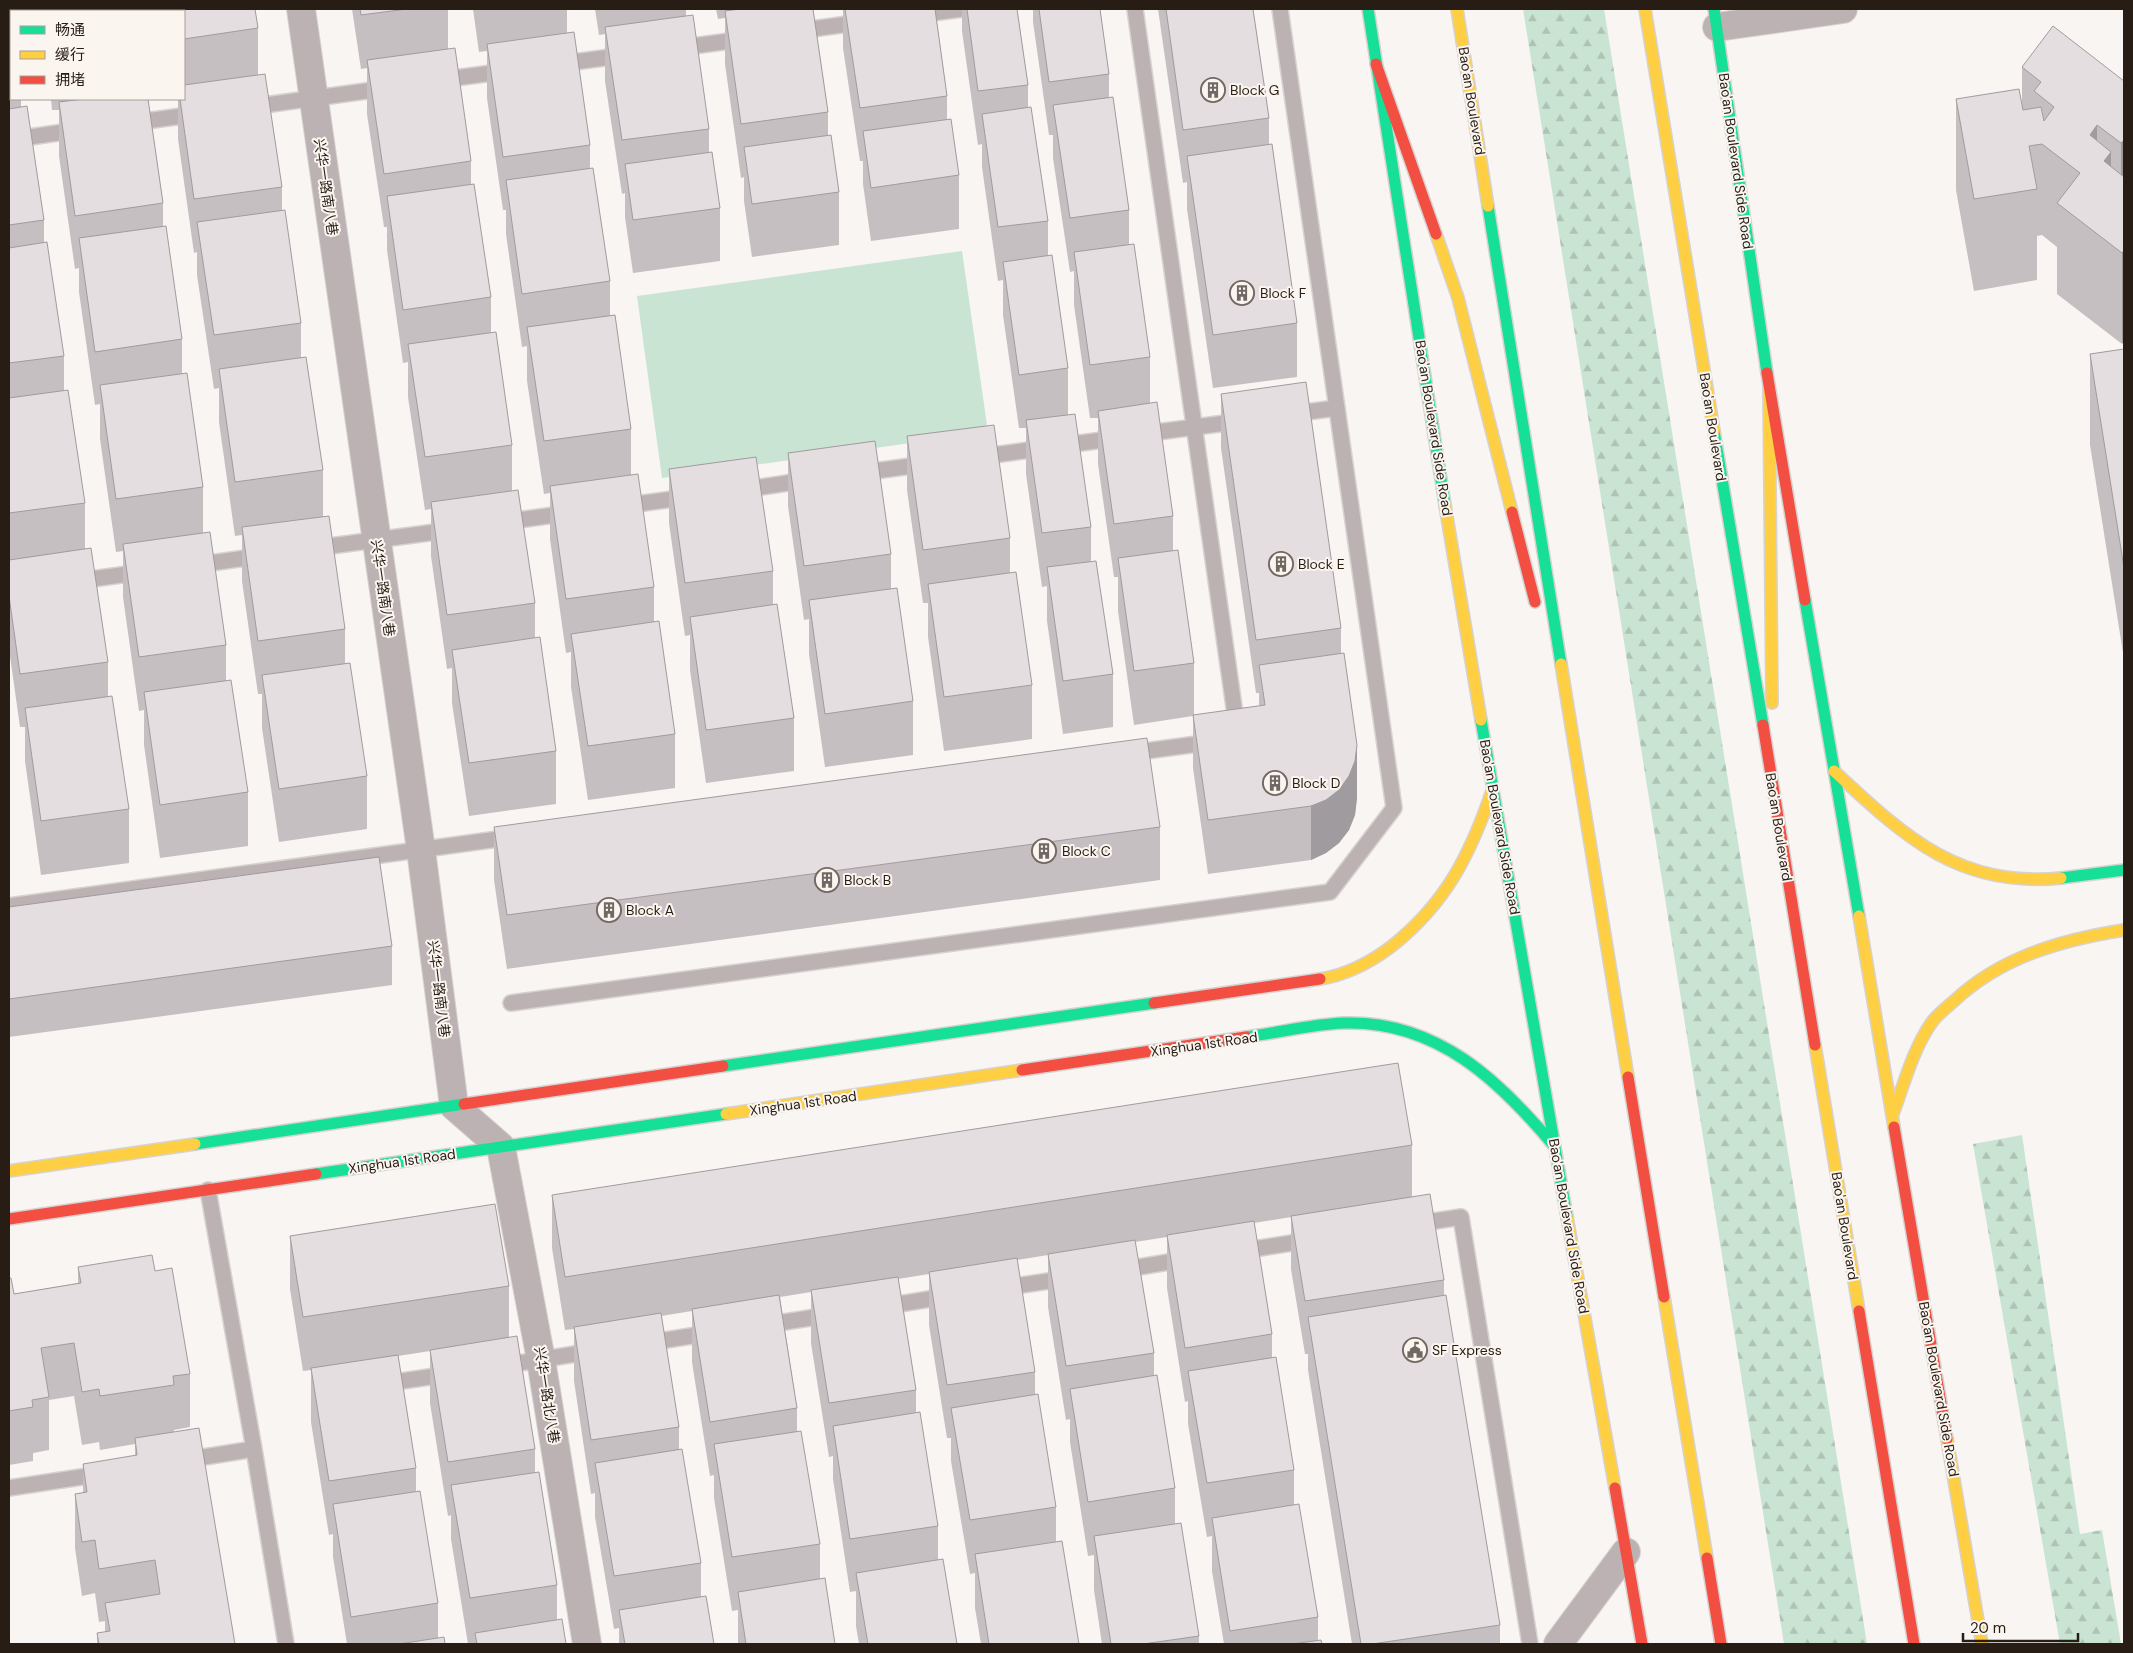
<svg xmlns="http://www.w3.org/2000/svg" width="2133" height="1653" viewBox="0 0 2133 1653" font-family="'DM Sans','Noto Sans SC',sans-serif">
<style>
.forest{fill:url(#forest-firs)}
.green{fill:#cae4d3}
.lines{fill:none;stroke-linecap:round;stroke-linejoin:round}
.lane-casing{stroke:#d6d2d0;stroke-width:18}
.street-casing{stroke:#d6d2d0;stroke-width:30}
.fast-casing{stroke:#d6d2d0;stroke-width:14}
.slow-casing{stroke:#d6d2d0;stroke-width:14}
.jam-casing{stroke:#d6d2d0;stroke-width:14}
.lane{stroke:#bcb1b3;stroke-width:15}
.street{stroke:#bcb1b3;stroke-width:28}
.fast{stroke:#16e098;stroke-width:11}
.slow{stroke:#ffcf43;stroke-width:11}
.jam{stroke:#f24e42;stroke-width:11}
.wall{fill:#c5bfc2}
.shaded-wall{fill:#a09b9e}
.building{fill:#e5dee1;stroke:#a09b9e}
.labels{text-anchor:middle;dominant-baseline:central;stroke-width:4;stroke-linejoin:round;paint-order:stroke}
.poi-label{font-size:14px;fill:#271d15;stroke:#fbf5f0;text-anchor:start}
.street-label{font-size:14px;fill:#271d15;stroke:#fbf5f0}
</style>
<defs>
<pattern id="forest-firs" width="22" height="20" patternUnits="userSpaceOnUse" patternTransform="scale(1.25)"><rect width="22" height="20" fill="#cae4d3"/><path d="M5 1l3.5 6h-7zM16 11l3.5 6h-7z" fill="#aec3b4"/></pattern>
</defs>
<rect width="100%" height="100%" fill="#f8f5f3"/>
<path class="forest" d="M1523 9H1604L1867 1644H1784Z
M2022 1135 2080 1534 2102 1530 2121 1644H2060L1973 1144Z"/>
<path class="green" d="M962 251 988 432 662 478 637 296Z"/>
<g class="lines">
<defs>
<path id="lane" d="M1135 9 1237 728
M916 15 962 9
M797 31 863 22
M678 48 745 39
M559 64 626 55
M440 80 507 71
M250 107 388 88
M131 123 197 114
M9 140 78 130
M1291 414 1337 408
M1142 434 1241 421
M979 457 1117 438
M860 473 926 464
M741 490 807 480
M622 506 688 497
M503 522 569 513
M315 548 451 530
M196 565 260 556
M77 581 143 572
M1131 753 1212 742
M9 906 513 837
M511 1003 1330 892 1394 808 1280 9
M208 1190 254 1449 286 1644
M1415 1224 1461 1217 1530 1644
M1240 1251 1311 1240
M1121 1270 1187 1259
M1002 1288 1069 1278
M881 1307 948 1296
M765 1325 829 1315
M647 1343 710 1333
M501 1366 594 1351
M382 1384 449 1374
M185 1460 254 1449
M9 1488 101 1474"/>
<path id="street" d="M301 9 421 850 454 1106 501 1147 541 1360 587 1644
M1717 27 1843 9
M1558 1644 1626 1552"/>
<path id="fast" d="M1368 9 1445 505
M1714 9 1767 373
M1488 206 1561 664
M1714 431 1763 725
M1805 600 1859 916
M1481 720 1567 1217
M2061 878 2124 870
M1246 1037C1278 1033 1312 1024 1344 1023 1437 1020 1500 1081 1555 1147
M723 1066 1154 1003
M195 1144 464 1104
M316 1174 726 1114"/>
<path id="slow" d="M1457 9 1488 206
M1645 9 1714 431
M1436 234 1458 298 1512 512
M1769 386 1772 703
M1445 505 1481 720
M1561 664 1628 1077
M1834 771C1904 836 1958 888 2061 878
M1859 916 1894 1127
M1320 979C1346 975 1371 962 1392 946 1446 903 1470 855 1492 791
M1815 1045 1859 1311
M726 1114 1022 1070
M1893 1114C1904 1084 1913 1049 1932 1022 1938 1014 1946 1008 1954 1001 2001 957 2061 940 2124 930
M9 1171 195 1144
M1567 1217 1615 1488
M1664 1297 1707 1558
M1947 1439 1982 1644"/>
<path id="jam" d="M1376 64 1436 234
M1767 373 1805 600
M1512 512 1535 602
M1763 725 1815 1045
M1154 1003 1320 979
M1022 1070 1246 1037
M1628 1077 1664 1297
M464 1104 723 1066
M1894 1127 1947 1439
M9 1219 316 1174
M1859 1311 1914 1644
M1615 1488 1642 1644
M1707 1558 1721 1644"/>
</defs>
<use href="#lane" class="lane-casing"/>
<use href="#street" class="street-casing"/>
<use href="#fast" class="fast-casing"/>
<use href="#slow" class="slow-casing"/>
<use href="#jam" class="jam-casing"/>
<use href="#lane" class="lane"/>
<use href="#street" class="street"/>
<use href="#fast" class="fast"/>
<use href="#slow" class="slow"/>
<use href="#jam" class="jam"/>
</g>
<path class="wall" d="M9 9 11 11V99H21V107L44 220V243L64 356V390L85 503V549L108 662V696L129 809V863L41 875 25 761V727H20L9 649Z
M38 9H135V11H38Z
M159 9H255L258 28V75L282 187V210L301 323V358L323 470V516L345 629V664L367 776V829L279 842 262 728V694H258L242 581V535L235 536 219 422V388L214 389 197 275V252L194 253 178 139V99H184V11H159Z
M352 9H448V49L471 161V185L491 297V332L512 445V491L535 603V638L556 751V804L469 816 452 703V668L447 669 431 556V509L425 510 408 397V362L403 363 387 250V227H384L367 114V68L361 69Z
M473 9H567V33L590 145V169L610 281V316L631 429V475L654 587V622L675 734V788L588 800 571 687V652L566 653 550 539V493L544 494 527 381V346L522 347 506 234V210H503L487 98V51L479 52Z
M595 9H686V16L709 129V152L720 208V261L633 273 625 217V193L622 194 605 81V34L599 35Z
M716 9H813L828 112V136L839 192V245L752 257 744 201V177L741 178 725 64V18L718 19Z
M843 9H935L947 96V119L959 175V229L871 241 863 184V161H860L843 48Z
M962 9H1017L1028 85V108L1048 221V256L1068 368V415L1091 527V562L1113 674V727L1063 734 1047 621V586L1042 587 1026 474V428H1019L1003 315V280L998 281 982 167V144L978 145 962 31Z
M1033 9H1100L1109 74V97L1129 210V245L1150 357V403L1173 516V550L1194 663V715L1259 706V693H1256L1221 448V394L1341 628V654L1357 798 1355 815 1349 830 1339 843 1326 853 1311 860 1208 874 1193 768V716L1134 725 1118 611V577H1114L1098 464V418H1090L1074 305V271L1070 272 1053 158V135H1049L1033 22Z
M1158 9H1253L1269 118V144L1297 323V377L1213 388 1187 209V182L1183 183Z
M2022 67 2124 81 2122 344 2057 294V247L2042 235 2037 236V280L1974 291 1956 190V99L2022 106Z
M51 99H148L163 203V227L182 339V374L203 487V533L226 645V680L248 792V846L160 858 144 745V710L139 711 123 597V551L116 552 100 439V404L95 405 79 292V268L75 269 59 156V110H52Z
M2124 349V659L2090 445V354Z
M907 436 1010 538V573L1032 685V739L944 751 928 637V603H923L907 490Z
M788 453 891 554V589L913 701V755L825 767 809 654V619L804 620 788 506Z
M669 469 773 571V605L794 718V771L706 783 690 670V635L685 636 669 523Z
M9 820 10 826V879H9Z
M494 827H1160V880L507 969 494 880Z
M9 907 392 946V985L9 1037Z
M1412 1145V1197L1444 1280V1296L1500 1625V1644H1352L1308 1370V1354H1305L1291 1269V1217L1254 1223 1272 1334V1358L1294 1470V1505L1318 1617V1640L1322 1644H1224L1212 1571V1536L1207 1537 1188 1424V1401L1185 1402 1167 1288V1237L1135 1242 1154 1353V1376L1175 1488V1524L1199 1636V1644H1102L1094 1590V1555L1088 1556 1070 1442V1419L1066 1420 1048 1307V1255L1017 1260 1035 1372V1395L1056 1507V1542L1079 1644H981L975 1608V1573L970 1574 951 1461V1438H947L929 1325V1274L898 1279 916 1390V1413L938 1526V1560L957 1644H859L856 1626V1591L850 1592 833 1479V1456L829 1457 811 1343V1292L780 1297 797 1408V1432L820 1544V1579L835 1644H738V1610L732 1611 714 1498V1475L710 1476 692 1362V1311L661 1316 679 1427V1450L701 1563V1597L714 1644H619V1628L614 1629 595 1517V1493L591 1494 574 1381V1329L565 1330 552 1248V1195Z
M290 1236 509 1286V1338L535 1449V1472L557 1585V1620L566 1644H468L451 1539V1515L448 1516 430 1403V1351L398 1356 416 1468V1491L438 1603V1638L445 1644H347L333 1557V1534L329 1535 311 1422V1370L303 1371 290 1289Z
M78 1267 155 1271 190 1374V1427L174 1430V1432L235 1644H97V1633L105 1632V1621L99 1622 95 1593 82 1596 75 1548V1494L83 1493V1464L135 1456V1444L100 1450 99 1442 82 1445 74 1396 49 1400V1450L33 1453V1461L9 1465V1278L14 1294 78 1283Z"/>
<path class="shaded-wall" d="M2097 125V216L2090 135Z
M2124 140V231L2121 234V143Z
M2111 152V243L2104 161Z
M2124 250V341L2122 344V253Z
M1357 745V798L1355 815 1349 830 1339 843 1326 853 1311 860V806Z"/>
<path class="building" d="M9 9H13V11H11V63H9Z
M45 9H135V11H46Z
M167 9H255L258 28 184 39V11H167Z
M360 9H407L361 15Z
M740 9H813L828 112 741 124 725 11Z
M845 9H935L947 96 860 108Z
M967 9H1017L1028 85 978 91Z
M1039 9H1100L1109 74 1049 82Z
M1166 9H1253L1269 118 1183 130Z
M693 15 709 129 622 140 605 27Z
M2053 26 2124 81V140L2121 143 2097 125 2090 135 2111 152 2104 161 2124 177V250L2122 253 2057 203 2080 173 2042 144 2029 146 2037 189 1974 199 1956 99 2019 89 2023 110 2041 107 2044 121 2054 107 2034 91 2041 82 2022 67Z
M574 32 590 145 503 157 487 44Z
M455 48 471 161 384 174 367 60Z
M265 74 282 187 194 199 180 99H184V85Z
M1113 97 1129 210 1070 218 1053 105Z
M84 99H148L163 203 75 216 59 102Z
M27 106 44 220 9 225V109Z
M1031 107 1048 221 998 227 982 114Z
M951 119 959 175 871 188 863 131Z
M831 135 839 192 752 204 744 147Z
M1272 144 1297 323 1213 335 1187 156Z
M712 152 720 208 633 220 625 164Z
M593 168 610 281 522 294 506 180Z
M474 184 491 297 403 310 387 196Z
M285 210 301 323 214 335 197 222Z
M166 226 182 339 95 352 79 238Z
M47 242 64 356 9 363V248Z
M1134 244 1150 357 1090 365 1074 252Z
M1052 255 1068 368 1019 375 1003 262Z
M615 315 631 429 544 441 527 327Z
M496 332 512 445 425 457 408 344Z
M2124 349V568L2090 354Z
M306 357 323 470 235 482 219 369Z
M187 373 203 487 116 499 100 385Z
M1306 382 1341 628 1256 640 1221 394Z
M68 390 85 503 9 513V398Z
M1157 402 1173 516 1114 524 1098 411Z
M1075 414 1091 527 1042 533 1026 420Z
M994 425 1010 538 923 550 907 436Z
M875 441 891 554 804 566 788 453Z
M756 457 773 571 685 583 669 469Z
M638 474 654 587 566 599 550 486Z
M518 490 535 603 447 615 431 502Z
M329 516 345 629 258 641 242 527Z
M210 532 226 645 139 657 123 544Z
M91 548 108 662 20 674 9 596V560Z
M1178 550 1194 663 1134 671 1118 558Z
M1096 561 1113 674 1063 681 1047 567Z
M1016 572 1032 685 944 697 928 584Z
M897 588 913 701 825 714 809 600Z
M777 604 794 718 706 730 690 617Z
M659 621 675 734 588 746 571 634Z
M540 637 556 751 469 763 452 650Z
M1344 653 1357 745 1355 761 1349 776 1339 790 1326 800 1311 806 1208 820 1193 715 1265 705 1259 665Z
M350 663 367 776 279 789 262 675Z
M231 680 248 792 160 805 144 692Z
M112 696 129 809 41 821 25 708Z
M1147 738 1160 827 507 915 494 827Z
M379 857 392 946 9 999V907Z
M1398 1063 1412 1145 565 1277 552 1195Z
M1430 1194 1444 1280 1305 1301 1291 1216Z
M495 1204 509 1286 303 1317 290 1236Z
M1254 1221 1272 1334 1185 1348 1167 1235Z
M1135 1240 1154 1353 1066 1366 1048 1254Z
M152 1255 155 1271 172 1268 190 1374 173 1376 174 1385 100 1396 99 1389 82 1392 74 1343 41 1348 49 1397 32 1400 33 1407 9 1411V1278H11L14 1294 81 1283 78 1267Z
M1017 1258 1035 1372 947 1385 929 1272Z
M898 1277 916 1390 829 1403 811 1290Z
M779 1295 797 1408 710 1422 692 1309Z
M1446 1295 1500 1625 1372 1644H1361L1308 1317Z
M661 1313 679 1427 591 1440 574 1327Z
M517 1336 535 1449 448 1462 430 1350Z
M398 1355 416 1468 329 1481 311 1368Z
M1276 1357 1294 1470 1207 1483 1188 1371Z
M1157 1375 1175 1488 1088 1502 1070 1389Z
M1038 1394 1056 1507 970 1520 951 1408Z
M920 1412 938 1526 850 1539 833 1426Z
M199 1428 235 1644H99L97 1633 110 1631 105 1603 160 1594 155 1560 99 1569 95 1540 82 1542 75 1494 87 1492 83 1464 137 1455 135 1438Z
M801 1431 820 1544 732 1557 714 1444Z
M682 1449 701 1563 614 1576 595 1463Z
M539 1472 557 1585 470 1598 451 1485Z
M420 1491 438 1603 351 1617 333 1504Z
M1299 1504 1318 1617 1230 1631 1212 1518Z
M1181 1523 1199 1636 1143 1644H1111L1094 1536Z
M1062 1541 1079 1644H989L975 1554Z
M943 1559 957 1644H868L856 1573Z
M825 1578 835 1644H746L738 1592Z
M706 1596 714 1644H625L619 1610Z
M562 1619 566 1644H477L475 1633Z
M444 1637 445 1644H399Z
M1321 1640 1322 1644H1292Z"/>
<defs>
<symbol id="building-ring" viewBox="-11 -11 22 22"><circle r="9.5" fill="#fbf5f0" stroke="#706963" stroke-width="1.5"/><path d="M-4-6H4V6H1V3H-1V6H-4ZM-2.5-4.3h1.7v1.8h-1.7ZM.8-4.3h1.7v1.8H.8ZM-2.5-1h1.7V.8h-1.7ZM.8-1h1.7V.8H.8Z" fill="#706963"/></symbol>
<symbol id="civic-ring" viewBox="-11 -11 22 22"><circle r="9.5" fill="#fbf5f0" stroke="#706963" stroke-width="1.5"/><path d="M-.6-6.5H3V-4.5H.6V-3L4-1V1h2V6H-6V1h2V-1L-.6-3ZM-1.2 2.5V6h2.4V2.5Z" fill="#706963"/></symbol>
</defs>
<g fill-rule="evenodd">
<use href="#building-ring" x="1199" y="76" width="28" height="28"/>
<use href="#building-ring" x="1228" y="279" width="28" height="28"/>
<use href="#building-ring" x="1267" y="550" width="28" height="28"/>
<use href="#building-ring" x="1261" y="769" width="28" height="28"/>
<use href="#building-ring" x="1030" y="837" width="28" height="28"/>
<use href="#building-ring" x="813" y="866" width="28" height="28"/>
<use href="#building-ring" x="595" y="896" width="28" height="28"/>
<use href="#civic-ring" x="1401" y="1336" width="28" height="28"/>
</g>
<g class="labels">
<g class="poi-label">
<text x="1230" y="90">Block G</text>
<text x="1260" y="293">Block F</text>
<text x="1298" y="564">Block E</text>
<text x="1292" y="783">Block D</text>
<text x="1062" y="851">Block C</text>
<text x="844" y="880">Block B</text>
<text x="626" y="910">Block A</text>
<text x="1432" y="1350">SF Express</text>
</g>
<g class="street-label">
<text transform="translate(1472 101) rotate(81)">Bao'an Boulevard</text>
<text transform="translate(1736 161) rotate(82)">Bao'an Boulevard Side Road</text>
<text transform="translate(326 187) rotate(82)">兴华一路南八巷</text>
<text transform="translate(1713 427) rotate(81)">Bao'an Boulevard</text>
<text transform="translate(1434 428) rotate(81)">Bao'an Boulevard Side Road</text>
<text transform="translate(383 588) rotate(82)">兴华一路南八巷</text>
<text transform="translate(1500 827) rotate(80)">Bao'an Boulevard Side Road</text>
<text transform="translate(1779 827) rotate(81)">Bao'an Boulevard</text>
<text transform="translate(439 989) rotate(83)">兴华一路南八巷</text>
<text transform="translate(1204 1044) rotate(-8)">Xinghua 1st Road</text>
<text transform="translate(803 1103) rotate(-8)">Xinghua 1st Road</text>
<text transform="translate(402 1161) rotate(-8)">Xinghua 1st Road</text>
<text transform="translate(1569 1226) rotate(80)">Bao'an Boulevard Side Road</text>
<text transform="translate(1845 1226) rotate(81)">Bao'an Boulevard</text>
<text transform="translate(1939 1389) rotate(80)">Bao'an Boulevard Side Road</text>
<text transform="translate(547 1395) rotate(81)">兴华一路北八巷</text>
</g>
</g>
<rect width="2133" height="1653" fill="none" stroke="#271d15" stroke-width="20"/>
<rect x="10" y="10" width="175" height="90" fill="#fbf5f0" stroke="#a69f98"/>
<rect x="20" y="26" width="25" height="8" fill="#16e098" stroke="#a69f98"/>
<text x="55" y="35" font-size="15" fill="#271d15">畅通</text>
<rect x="20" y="51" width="25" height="8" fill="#ffcf43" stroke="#a69f98"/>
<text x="55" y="60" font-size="15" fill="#271d15">缓行</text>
<rect x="20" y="76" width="25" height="8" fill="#f24e42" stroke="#a69f98"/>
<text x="55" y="85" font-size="15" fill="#271d15">拥堵</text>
<path d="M1963 1633v8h115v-8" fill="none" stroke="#271d15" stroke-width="2.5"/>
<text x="1970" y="1633" font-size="15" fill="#271d15" stroke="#fbf5f0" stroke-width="4" paint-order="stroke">20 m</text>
</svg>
